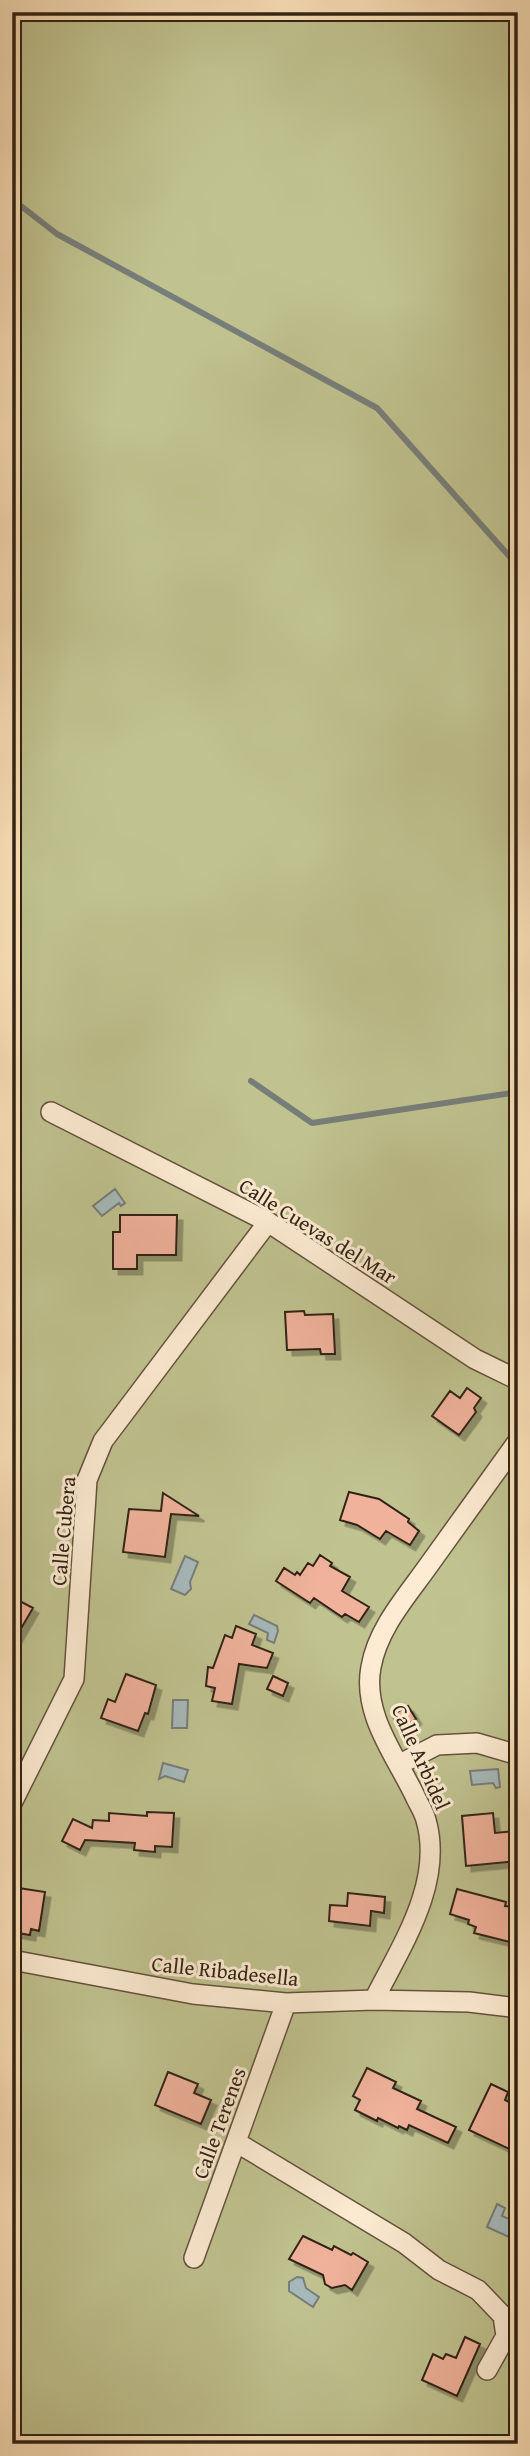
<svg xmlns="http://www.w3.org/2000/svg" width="530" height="2456" viewBox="0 0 530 2456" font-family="'Gentium Book Plus',serif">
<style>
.green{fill:#c0c390;stroke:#787352;stroke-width:2}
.water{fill:#a6babc;stroke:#777e79;stroke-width:2}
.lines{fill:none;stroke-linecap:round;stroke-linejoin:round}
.stream{stroke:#777e79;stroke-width:6}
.building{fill:#f0b29b;stroke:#312314;stroke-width:2;filter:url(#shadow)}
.minor-casing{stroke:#64533e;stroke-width:22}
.minor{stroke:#fdecd3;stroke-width:19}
.labels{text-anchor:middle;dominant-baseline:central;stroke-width:6;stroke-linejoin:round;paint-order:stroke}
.street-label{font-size:21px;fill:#312314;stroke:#fdecd3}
</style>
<defs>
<filter id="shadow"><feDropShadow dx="5.5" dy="5.5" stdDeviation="0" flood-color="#0004"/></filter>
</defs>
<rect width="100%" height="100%" fill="#fce2bb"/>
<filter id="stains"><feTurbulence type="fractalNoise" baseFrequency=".00286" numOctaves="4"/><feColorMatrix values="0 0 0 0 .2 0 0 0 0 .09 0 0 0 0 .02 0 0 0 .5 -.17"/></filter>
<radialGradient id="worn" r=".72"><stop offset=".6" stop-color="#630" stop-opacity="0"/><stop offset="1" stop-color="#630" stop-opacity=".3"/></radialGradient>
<path class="green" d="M12 12H518V2444H12Z"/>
<path class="water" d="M115 1189 125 1203 121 1206 119 1203 102 1216 93 1206Z
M185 1556 198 1562 190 1582 191 1589 185 1595 171 1589Z
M254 1615 277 1626 278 1631 274 1643 267 1640 268 1633 249 1624Z
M173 1700H188L187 1728H172Z
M163 1763 188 1770 184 1782 165 1776 159 1779Z
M498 1769 500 1787 496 1788 493 1783 472 1785 470 1771Z
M497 2204 505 2208 502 2216 518 2223V2241L487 2227Z
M297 2277 303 2278 306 2288 319 2297 313 2307 289 2291V2282Z"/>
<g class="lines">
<path class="stream" d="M12 199 57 234 377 408 518 566
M251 1081 312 1123 518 1092"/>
</g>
<path class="building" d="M120 1215H177L176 1255H137V1269H113V1232H120Z
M304 1311 305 1315 333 1314 335 1354H321L320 1349 287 1350 285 1312Z
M467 1388 481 1398 474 1408 476 1412 459 1435 432 1416 450 1391 460 1398Z
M349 1492 379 1499 409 1519 408 1522 419 1531 410 1545 386 1531 380 1539 357 1525 340 1520Z
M163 1493 199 1516 171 1514 165 1557 123 1552 129 1509 161 1511Z
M320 1555 332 1563 330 1566 350 1577 342 1591 369 1607 359 1622 345 1614 342 1617 314 1598 310 1603 276 1581 284 1568 295 1575 297 1572 300 1575 308 1563 313 1566Z
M12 1597 33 1608 12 1644Z
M236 1626 256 1634 252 1645 273 1653 267 1668 239 1664 232 1704 212 1701 215 1688 206 1686 208 1667 213 1668 225 1635 232 1638Z
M126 1674 156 1685 148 1714 145 1713 138 1731 101 1718 108 1699 115 1702Z
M273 1676 288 1683 283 1696 267 1689Z
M408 1706 416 1719 400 1728 392 1715Z
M147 1812 174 1813 172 1847 155 1846V1852L134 1850 135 1843 85 1840 80 1850 62 1841 73 1819 92 1828 93 1820 109 1821V1813L147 1816Z
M493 1813 495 1833 514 1831V1837H518V1861L466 1866 462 1816Z
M12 1887 45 1892 39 1931 31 1929 30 1935 12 1932Z
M457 1889 506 1902 505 1906 518 1907V1944L474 1933 476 1927 468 1924 469 1920 450 1914Z
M348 1893 385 1897 384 1913 371 1911 370 1926 329 1921 330 1905 347 1906Z
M367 2068 396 2082 393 2088 421 2101 417 2109 456 2127 448 2143 409 2125 407 2130 399 2126 398 2128 378 2118 377 2121 355 2110 360 2100 353 2096Z
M168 2072 198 2084 194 2093 211 2100 201 2124 155 2105Z
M491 2084 508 2092 505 2100 518 2107V2153L469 2130Z
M303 2236 332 2250 334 2246 351 2255 353 2253 368 2262 352 2290 345 2285 332 2288 325 2284 323 2275 289 2259Z
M465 2337 480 2344 457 2396 422 2380 433 2354 443 2359 446 2354 456 2358Z"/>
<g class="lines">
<defs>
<path id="minor" d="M51 1112 268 1222 475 1359 518 1380
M400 1764 437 1745 477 1743 518 1755
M12 1803 74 1679 87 1480 103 1441 268 1222
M12 1960 193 1994 286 2003 374 2000 469 2002 518 2008
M374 2000C401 1946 444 1883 426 1820 424 1812 418 1803 415 1796 396 1756 362 1714 371 1667 378 1627 408 1595 431 1562 460 1522 489 1481 518 1441
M236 2142 404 2243 439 2270 478 2290 503 2316 506 2336 487 2370
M194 2258 286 2003"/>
</defs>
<use href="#minor" class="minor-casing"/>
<use href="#minor" class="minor"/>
</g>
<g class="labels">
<g class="street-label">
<text transform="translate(318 1231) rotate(32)">Calle Cuevas del Mar</text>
<text transform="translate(63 1531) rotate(-85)">Calle Cubera</text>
<text transform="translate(421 1757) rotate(66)">Calle Arbidel</text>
<text transform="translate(225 1971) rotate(6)">Calle Ribadesella</text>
<text transform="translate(219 2123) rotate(-70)">Calle Terenes</text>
</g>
</g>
<rect width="530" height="2456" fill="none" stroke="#fce2bb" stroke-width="42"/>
<rect x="14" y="14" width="502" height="2428" fill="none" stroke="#312314" stroke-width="3.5"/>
<rect x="21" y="21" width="488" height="2414" fill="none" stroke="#312314" stroke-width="2"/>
<rect width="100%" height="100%" filter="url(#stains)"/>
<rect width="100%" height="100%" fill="url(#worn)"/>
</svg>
